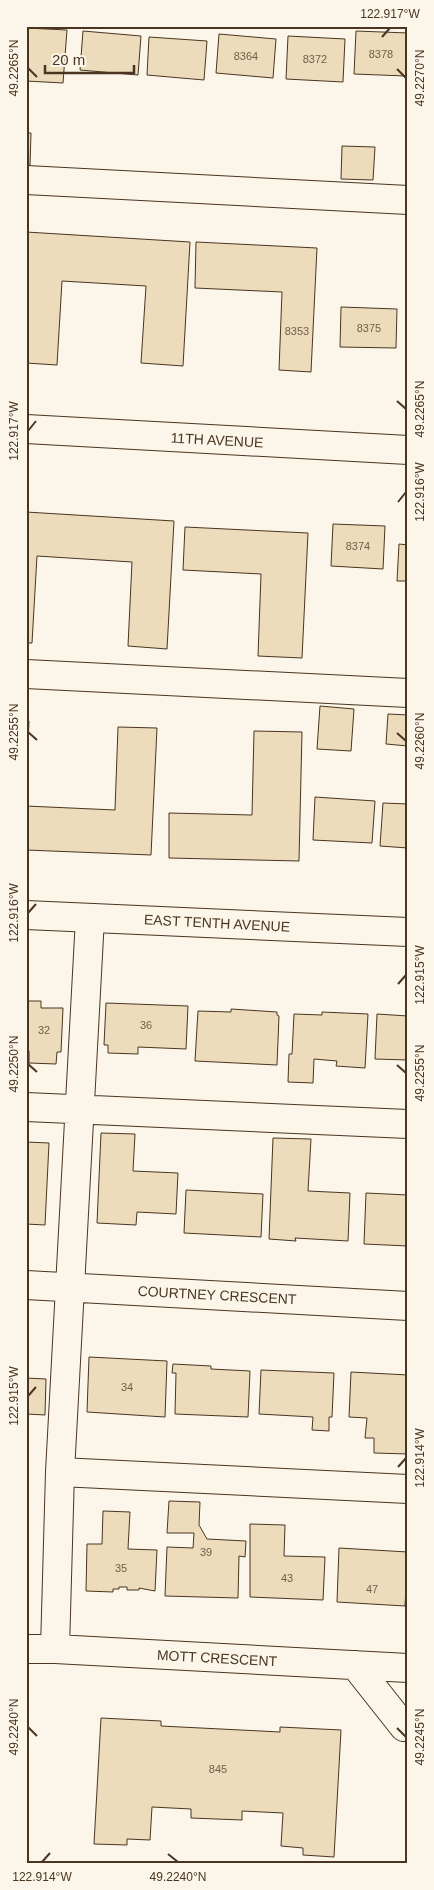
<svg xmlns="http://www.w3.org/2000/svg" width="434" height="1890" viewBox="0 0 434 1890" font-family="Arial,sans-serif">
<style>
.building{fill:#ecdcbc;stroke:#4a3520}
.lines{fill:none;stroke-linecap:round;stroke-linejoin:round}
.minor-casing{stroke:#4a3520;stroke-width:30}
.major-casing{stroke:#4a3520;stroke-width:30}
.minor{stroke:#fbf6e9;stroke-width:28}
.major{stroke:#fbf6e9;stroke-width:28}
.ticks{fill:none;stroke:#4a3520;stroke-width:2}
.labels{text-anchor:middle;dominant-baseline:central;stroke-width:4;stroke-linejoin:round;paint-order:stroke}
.number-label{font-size:11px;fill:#725f47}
.street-label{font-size:14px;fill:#4a3520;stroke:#fbf6e9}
.neatline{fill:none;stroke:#4a3520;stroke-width:2}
.ticks-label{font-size:12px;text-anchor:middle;fill:#4a3520}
</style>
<rect width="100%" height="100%" fill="#fbf6e9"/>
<path class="building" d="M26 28 67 30 63 83 26 81Z
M83 31 141 36 138 75 80 70Z
M356 31 408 33 406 76 354 74Z
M219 34 276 39 273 78 216 73Z
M288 36 345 39 343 82 286 79Z
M149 37 207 41 204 80 147 75Z
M26 133H31L30 165H26Z
M342 146 375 147 373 180 341 179Z
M26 232 190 242 183 366 141 363 146 286 62 281 57 365 26 363Z
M196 242 317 248 311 372 279 370 282 292 195 288Z
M406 294H408V351H406Z
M341 307 397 309 396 348 340 347Z
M26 512 174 521 167 649 128 646 132 562 37 556 32 643H26Z
M333 524 385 526 383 569 331 566Z
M185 527 308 533 302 658 258 656 261 574 183 570Z
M399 544 408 545V581H397Z
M320 706 354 709 351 751 317 749Z
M388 714 408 715V746L386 744Z
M26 721H29L26 790Z
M118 727 157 728 151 855 26 850V806L115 810Z
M254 731 302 732 299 861 169 858V813L252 815Z
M315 797 375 801 372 843 313 840Z
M383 803 408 804V848L380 846Z
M26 1001H41V1008H63L61 1052H57L56 1064 29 1063V1051H26Z
M106 1003 188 1006 186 1049 138 1047V1054L108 1053V1045H104Z
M231 1009 277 1012V1015L279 1016 277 1065 195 1061 198 1011 231 1012Z
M322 1012 368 1014 365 1068 336 1066 337 1061 314 1059 313 1083 288 1082 289 1054H292L294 1014 322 1015Z
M377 1014 408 1016V1060L375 1059Z
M101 1133 135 1134 133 1171 178 1173 176 1214 137 1212 136 1225 97 1223Z
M273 1138 311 1139 308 1191 350 1193 348 1241 295 1238 296 1241 269 1239Z
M26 1142 49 1143 45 1225 26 1224Z
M186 1190 263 1194 261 1237 184 1233Z
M366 1193 408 1195V1246L364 1244Z
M89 1357 167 1361 165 1417 87 1412Z
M173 1364 211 1366V1369L250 1371 248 1417 175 1414 176 1373H172Z
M261 1370 334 1373 332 1417H329V1431L312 1430 313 1417 259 1414Z
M351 1372 408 1375V1454L374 1453V1438H365L367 1418 349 1417Z
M26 1378 46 1379 45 1415 26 1414Z
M169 1501 200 1502 199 1525 207 1539 246 1541 245 1557 239 1556 238 1598 165 1596 167 1547 193 1548 194 1533H167Z
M103 1511 130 1512 128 1549 157 1550 155 1591 139 1588V1590H127V1587H119V1589H113V1592L86 1591 87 1544H102Z
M250 1524 285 1525 284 1556 325 1557 323 1600 250 1597Z
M339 1548 408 1552 405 1606 337 1602Z
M101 1718 161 1721V1726L280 1732V1727L341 1730 334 1857 303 1855V1848L281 1846 283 1813 242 1811V1820L191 1818V1809L152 1807 150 1840 127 1839V1845L94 1844Z"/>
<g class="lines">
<defs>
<path id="minor" d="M26 180 408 200
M26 429 408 450
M26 674 408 693
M26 1107 408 1124
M26 1285 408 1306
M60 1472 408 1489
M26 1649H55L408 1668
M55 1649 60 1472 90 918
M355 1665 404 1727"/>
<path id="major" d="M26 915 408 932"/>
</defs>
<use href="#minor" class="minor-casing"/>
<use href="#major" class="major-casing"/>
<use href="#minor" class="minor"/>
<use href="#major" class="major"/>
</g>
<path class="ticks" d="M382 37 390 28M28 68 37 77M397 69 406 78M397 401 406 409M28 431 36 421M398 502 406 492M28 732 37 740M397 733 406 741M28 913 36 904M398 984 406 975M28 1064 37 1072M397 1065 406 1073M28 1396 36 1387M398 1467 406 1458M28 1727 37 1736M397 1728 406 1737M168 1854 178 1862M42 1862 50 1853"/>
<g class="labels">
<g class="number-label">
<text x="381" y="54">8378</text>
<text x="246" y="56">8364</text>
<text x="315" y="59">8372</text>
<text x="369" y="328">8375</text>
<text x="297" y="331">8353</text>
<text x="358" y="546">8374</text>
<text x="146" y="1025">36</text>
<text x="44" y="1030">32</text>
<text x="127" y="1387">34</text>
<text x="206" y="1552">39</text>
<text x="121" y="1568">35</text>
<text x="287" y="1578">43</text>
<text x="372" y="1589">47</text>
<text x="218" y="1769">845</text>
</g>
<g class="street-label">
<text transform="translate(217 440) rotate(3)">11TH AVENUE</text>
<text transform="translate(217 923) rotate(3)">EAST TENTH AVENUE</text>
<text transform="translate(217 1295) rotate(3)">COURTNEY CRESCENT</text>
<text transform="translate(217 1658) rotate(3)">MOTT CRESCENT</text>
</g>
</g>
<rect width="434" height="1890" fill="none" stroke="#fbf6e9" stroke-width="55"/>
<path d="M45 65v8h89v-8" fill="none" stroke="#4a3520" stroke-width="2.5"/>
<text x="52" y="65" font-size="15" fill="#4a3520" stroke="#fbf6e9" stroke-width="4" paint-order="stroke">20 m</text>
<rect x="28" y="28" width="378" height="1834" class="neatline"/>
<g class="ticks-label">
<text x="390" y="18">122.917°W</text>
<text transform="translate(14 68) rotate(-90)" y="4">49.2265°N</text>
<text transform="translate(420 78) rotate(-90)" y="4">49.2270°N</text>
<text transform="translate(420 409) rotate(-90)" y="4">49.2265°N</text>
<text transform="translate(14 431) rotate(-90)" y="4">122.917°W</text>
<text transform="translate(420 492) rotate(-90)" y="4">122.916°W</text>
<text transform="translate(14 732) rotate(-90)" y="4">49.2255°N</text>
<text transform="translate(420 741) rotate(-90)" y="4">49.2260°N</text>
<text transform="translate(14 913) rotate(-90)" y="4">122.916°W</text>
<text transform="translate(420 975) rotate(-90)" y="4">122.915°W</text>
<text transform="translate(14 1064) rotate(-90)" y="4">49.2250°N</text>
<text transform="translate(420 1073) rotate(-90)" y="4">49.2255°N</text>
<text transform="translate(14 1396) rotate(-90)" y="4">122.915°W</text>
<text transform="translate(420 1458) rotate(-90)" y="4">122.914°W</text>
<text transform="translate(14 1727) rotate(-90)" y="4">49.2240°N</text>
<text transform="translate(420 1737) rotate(-90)" y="4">49.2245°N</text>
<text x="42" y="1881">122.914°W</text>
<text x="178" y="1881">49.2240°N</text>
</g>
</svg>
